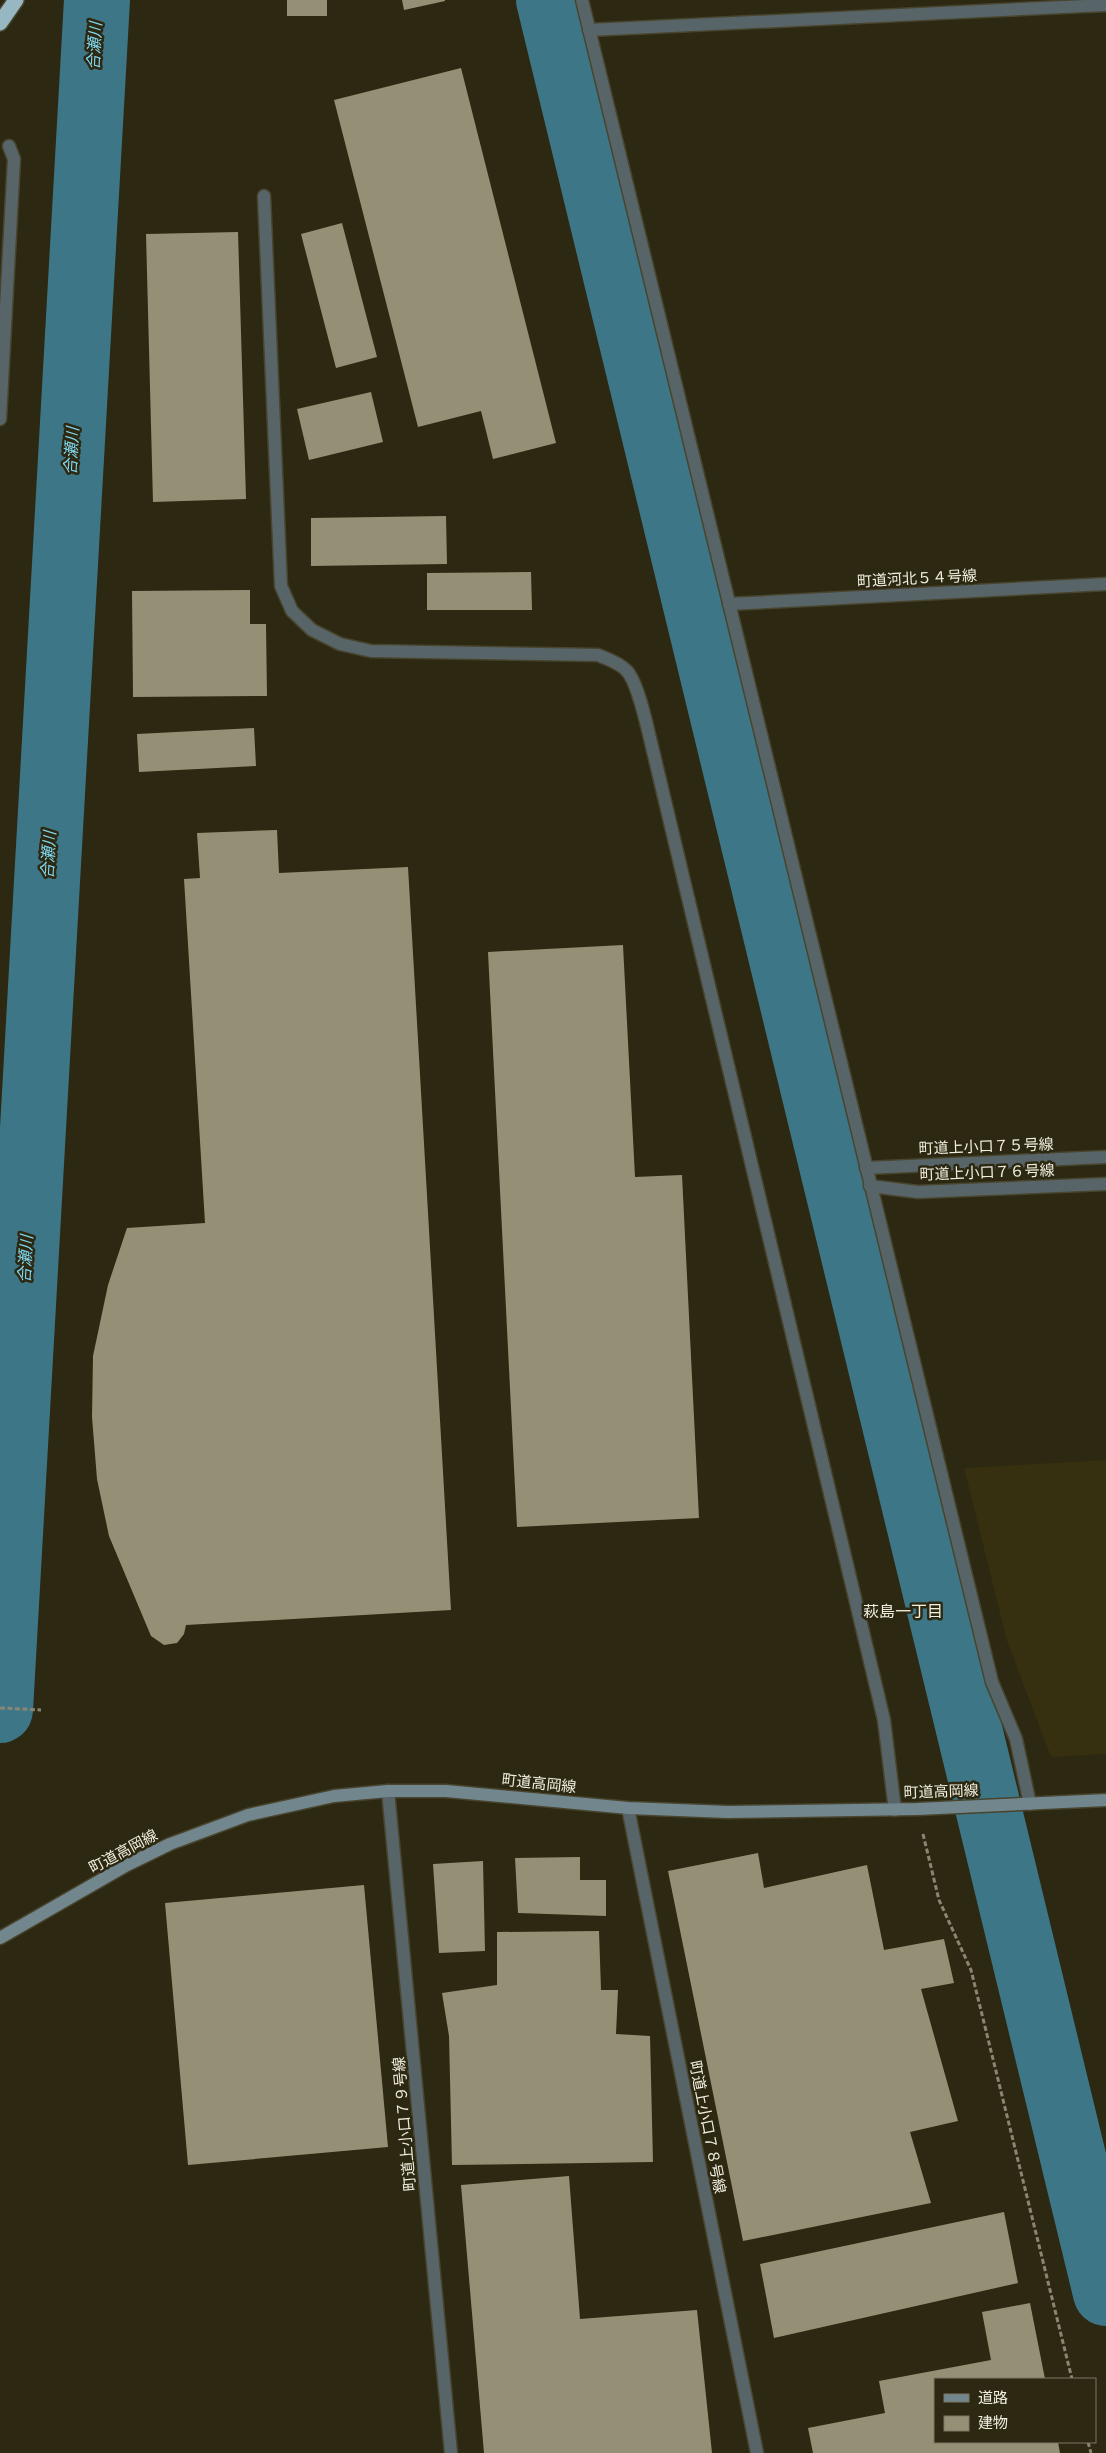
<svg xmlns="http://www.w3.org/2000/svg" width="1106" height="2453" viewBox="0 0 1106 2453" font-family="'Archivo Narrow','Noto Sans JP',sans-serif">
<style>
.built{fill:#362f10}
.lines{fill:none;stroke-linecap:round;stroke-linejoin:round}
.river{stroke:#3d7686;stroke-width:66}
.building{fill:#959075}
.lane-casing{stroke:#48442e;stroke-width:15}
.street-casing{stroke:#48442e;stroke-width:15}
.secondary-casing{stroke:#48442e;stroke-width:15}
.highway-casing{stroke:#48442e;stroke-width:18}
.path{stroke:#8a8673;stroke-width:3;stroke-dasharray:5 2.5;stroke-linecap:butt}
.lane{stroke:#576569;stroke-width:12}
.street{stroke:#576569;stroke-width:12}
.secondary{stroke:#71868d;stroke-width:12}
.highway{stroke:#97b8c3;stroke-width:15}
.labels{text-anchor:middle;dominant-baseline:central;stroke-width:5;stroke-linejoin:round;paint-order:stroke}
.street-label{font-size:15px;fill:#f1eee0;stroke:#2d2811}
.water-label{font-size:16px;font-style:italic;fill:#7fdaf4;stroke:#2d2811}
.neighbourhood-label{font-size:16px;fill:#f1eee0;stroke:#2d2811}
</style>
<rect width="100%" height="100%" fill="#2d2811"/>
<path class="built" d="M1106 1460V1754L1051 1757 1007 1641 964 1468Z"/>
<g class="lines">
<path class="river" d="M549 0 1106 2293
M0 1710 97 0"/>
</g>
<path class="building" d="M287 0H327V16H287Z
M402 0H445V1L404 10Z
M461 68 556 443 493 459 481 411 418 427 334 100Z
M342 223 377 357 336 368 301 234Z
M238 232 246 499 153 502 146 234Z
M371 392 383 442 309 460 297 409Z
M446 516 447 564 311 566V518Z
M531 572 532 610H427V573Z
M250 590V624H266L267 696 133 697 132 591Z
M254 728 256 766 139 772 137 734Z
M277 830 279 873 408 867 451 1610 186 1625 184 1634 177 1643 164 1645 151 1636 109 1536 97 1479 92 1417 93 1356 108 1285 127 1228 205 1223 184 879 200 878 197 833Z
M623 945 635 1177 682 1175 699 1518 517 1527 488 952Z
M758 1853 764 1888 867 1865 884 1950 944 1939 954 1983 921 1989 958 2121 910 2132 931 2203 743 2241 668 1871Z
M580 1857V1880H606V1916L518 1913 515 1858Z
M483 1861 485 1951 439 1953 433 1864Z
M364 1885 388 2147 188 2165 165 1903Z
M599 1931 601 1990H618L616 2034 650 2036 653 2162 452 2165 449 2036 442 1993 497 1985V1932Z
M569 2176 580 2319 697 2310 712 2453H484L461 2185Z
M1004 2212 1018 2283 774 2338 760 2264Z
M1030 2303 1045 2379H935V2442H1058L1060 2453H813L808 2428 885 2413 879 2381 991 2360 982 2312Z"/>
<g class="lines">
<defs>
<path id="lane" d="M582 0 992 1682 1016 1739 1030 1804
M264 196 281 586 292 611 312 630 340 644 371 651 598 655C607 659 618 662 626 670 639 682 649 736 654 755L884 1720 895 1810"/>
<path id="street" d="M589 30 1106 5
M0 419 14 159 9 146
M729 604 1106 584
M866 1168 1106 1157
M870 1186 918 1192 1106 1184
M388 1791 451 2453
M628 1808 757 2453"/>
<path id="secondary" d="M0 1938 127 1865 170 1844 248 1815 334 1796 388 1791H446L628 1808 728 1812 917 1809 1106 1800"/>
<path id="highway" d="M0 23 16 0"/>
</defs>
<use href="#lane" class="lane-casing"/>
<use href="#street" class="street-casing"/>
<use href="#secondary" class="secondary-casing"/>
<use href="#highway" class="highway-casing"/>
<path class="path" d="M0 1708 41 1710
M923 1834 939 1900 971 1970 1072 2379
M1088 2442 1091 2453"/>
<use href="#lane" class="lane"/>
<use href="#street" class="street"/>
<use href="#secondary" class="secondary"/>
<use href="#highway" class="highway"/>
</g>
<g class="labels">
<g class="street-label">
<text transform="translate(917 578) rotate(-3)">町道河北５４号線</text>
<text transform="translate(986 1146) rotate(-2)">町道上小口７５号線</text>
<text transform="translate(987 1172) rotate(-2)">町道上小口７６号線</text>
<text transform="translate(539 1783) rotate(6)">町道高岡線</text>
<text transform="translate(941 1791) rotate(-2)">町道高岡線</text>
<text transform="translate(123 1851) rotate(-28)">町道高岡線</text>
<text transform="translate(404 2124) rotate(-95)">町道上小口７９号線</text>
<text transform="translate(708 2127) rotate(79)">町道上小口７８号線</text>
</g>
<g class="water-label">
<text transform="translate(94 46) rotate(-87)">合瀬川</text>
<text transform="translate(71 451) rotate(-87)">合瀬川</text>
<text transform="translate(48 855) rotate(-87)">合瀬川</text>
<text transform="translate(25 1259) rotate(-87)">合瀬川</text>
</g>
<g class="neighbourhood-label">
<text x="903" y="1611">萩島一丁目</text>
</g>
</g>
<rect x="934" y="2378" width="162" height="65" fill="#2d2811" stroke="#7b7764"/>
<rect x="944" y="2394" width="25" height="8" fill="#71868d" stroke="#7b7764"/>
<text x="978" y="2403" font-size="15" fill="#f1eee0">道路</text>
<rect x="944" y="2416" width="25" height="15" fill="#959075" stroke="#7b7764"/>
<text x="978" y="2428" font-size="15" fill="#f1eee0">建物</text>
</svg>
